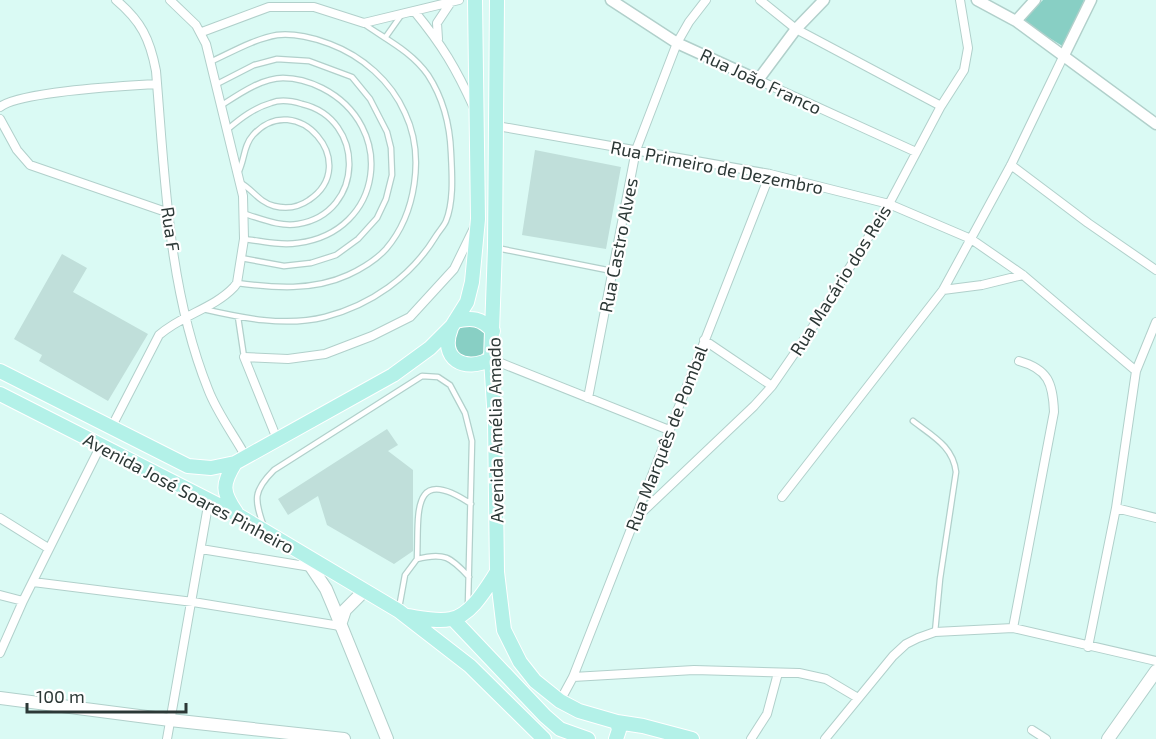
<svg xmlns="http://www.w3.org/2000/svg" width="1156" height="739" viewBox="0 0 1156 739" font-family="'Exo 2',sans-serif">
<style>
.green{fill:#88cfc4}
.building{fill:#c0dfda}
.lines{fill:none;stroke-linecap:round;stroke-linejoin:round}
.service-casing{stroke:#b1d0cb;stroke-width:7}
.minor-casing{stroke:#b1d0cb;stroke-width:10}
.tertiary-casing{stroke:#b1d0cb;stroke-width:13}
.secondary-casing{stroke:#b1d0cb;stroke-width:14}
.primary-casing{stroke:#fff;stroke-width:16}
.service{stroke:#fff;stroke-width:4.5}
.minor{stroke:#fff;stroke-width:8}
.tertiary{stroke:#fff;stroke-width:10}
.secondary{stroke:#fff;stroke-width:12}
.primary{stroke:#b3f1e8;stroke-width:14}
.labels{text-anchor:middle;dominant-baseline:central;stroke-width:4.5;stroke-linejoin:round;paint-order:stroke}
.street-label{font-size:18px;fill:#2c3836;stroke:#fff}
</style>
<rect width="100%" height="100%" fill="#dafaf4"/>
<path class="green" d="M1043 0H1084L1064 47 1022 21Z
M453 342a17 17 0 1 1 34 0a17 17 0 1 1-34 0Z"/>
<path class="building" d="M535 150 621 167 606 249 522 235Z
M62 254 87 268 73 292 148 334 108 401 39 361 42 355 14 339Z
M387 429 398 445 388 451 413 470V551L394 564 327 525 318 496 288 515 278 499Z"/>
<g class="lines">
<defs>
<path id="service" d="M385 38 402 14
M210 62C232 52 254 39 277 35 294 33 315 38 330 44 362 56 391 81 405 113 425 155 416 214 386 249 376 260 361 269 348 275 313 291 274 288 237 283
M217 84 254 65 277 59 309 61 352 77 370 99 387 132 391 148 392 175 386 199 377 218 358 239 336 255 311 263 284 266 241 258
M222 105C239 94 262 78 283 78 297 78 310 82 322 88 397 126 384 232 298 243 280 246 262 241 244 239
M228 129C241 118 254 108 271 103 281 99 292 101 302 104 366 119 365 213 298 224 280 227 262 219 245 214
M238 173C245 160 243 146 253 135 296 87 363 164 309 200 299 207 286 209 274 206 259 202 253 190 241 183
M497 248 612 271
M203 309C242 318 285 327 325 317 371 305 411 277 436 236 439 231 444 226 446 221 454 201 452 174 451 153 450 126 443 98 428 75 412 52 387 40 364 24
M238 317 244 357
M913 421C932 436 953 446 956 472L940 579 935 632
M264 527C254 499 253 491 274 470L422 376 438 377 450 385 465 413 472 441 468 605
M417 559C419 515 410 463 471 504
M399 608 405 575 417 559C444 552 451 557 469 577"/>
<path id="minor" d="M116 0C141 21 150 39 156 71 165 177 168 289 208 389 217 413 234 435 246 457
M760 0 796 29 941 106
M415 12C442 45 456 68 474 108
M202 32 269 7H314L364 23 459 0
M438 39 437 23 451 2
M758 80 916 152
M0 107C21 91 126 86 157 84
M0 119 17 150 30 165 169 213
M497 126 770 174 889 204 971 239 1023 275 1136 371
M1011 165 1088 223 1156 270
M943 290 982 285 1023 275
M704 340 772 386
M491 359 669 430
M588 398 636 150 677 43 689 22 706 0
M111 428 159 335C183 314 213 309 234 287L237 283 244 239 243 196 206 44 196 25 170 0
M277 439 244 357 288 359 325 354 372 336 410 317 454 269 474 228
M782 497 943 290 1011 165 1064 55
M1116 508 1156 518
M0 518 48 548
M636 518 754 406 772 386 814 325 889 204 941 106 964 70 968 48 960 0
M201 549 311 567
M33 582 193 602 340 626
M0 595 23 601
M1013 628 1054 412C1053 383 1048 369 1019 361
M1088 647 1116 508 1136 371 1156 322
M0 653 23 601 101 445
M573 677 694 670 799 673 826 679 858 698
M560 701 573 677 770 174
M1032 730 1046 739
M167 739 209 500
M751 739 767 714 778 673
M825 739 893 656 906 644 918 638 935 632 1013 628 1156 661"/>
<path id="tertiary" d="M611 0 677 43 758 80 796 29 824 0
M977 0 1016 21 1156 124
M1016 21 1035 0
M1064 55 1091 0"/>
<path id="secondary" d="M302 553 326 589 334 608 387 739
M340 625 345 610 365 590
M0 698 170 720 344 739
M1108 739 1156 671"/>
<path id="primary" d="M497 0 495 247 491 359 495 421 497 572 504 630 520 662 535 681 560 701 579 711 617 722 643 726 692 739
M455 321C472 317 481 318 493 331
M451 328C439 359 464 373 491 359
M0 371 188 466 211 468 235 463 393 375 430 348 452 326 467 302 472 282 478 219 475 0
M0 394 238 515 399 611 470 666 544 739
M235 463C222 484 222 492 236 512
M407 616C421 618 437 622 451 619 471 616 487 587 497 572
M453 619 545 716 560 729 588 739
M616 739 619 730 617 722"/>
</defs>
<use href="#service" class="service-casing"/>
<use href="#minor" class="minor-casing"/>
<use href="#tertiary" class="tertiary-casing"/>
<use href="#secondary" class="secondary-casing"/>
<use href="#primary" class="primary-casing"/>
<use href="#service" class="service"/>
<use href="#minor" class="minor"/>
<use href="#tertiary" class="tertiary"/>
<use href="#secondary" class="secondary"/>
<use href="#primary" class="primary"/>
</g>
<g class="labels">
<g class="street-label">
<text transform="translate(761 81) rotate(25)">Rua João Franco</text>
<text transform="translate(717 167) rotate(11)">Rua Primeiro de Dezembro</text>
<text transform="translate(171 229) rotate(82)">Rua F</text>
<text transform="translate(618 245) rotate(-79)">Rua Castro Alves</text>
<text transform="translate(840 280) rotate(-58)">Rua Macário dos Reis</text>
<text transform="translate(495 430) rotate(-91)">Avenida Amélia Amado</text>
<text transform="translate(666 438) rotate(-69)">Rua Marquês de Pombal</text>
<text transform="translate(189 493) rotate(28)">Avenida José Soares Pinheiro</text>
</g>
</g>
<path d="M27 703v9h159v-9" fill="none" stroke="#2c3836" stroke-width="3"/>
<text x="36" y="703" font-size="18" fill="#2c3836" stroke="#ffffff" stroke-width="4.5" paint-order="stroke">100 m</text>
</svg>
